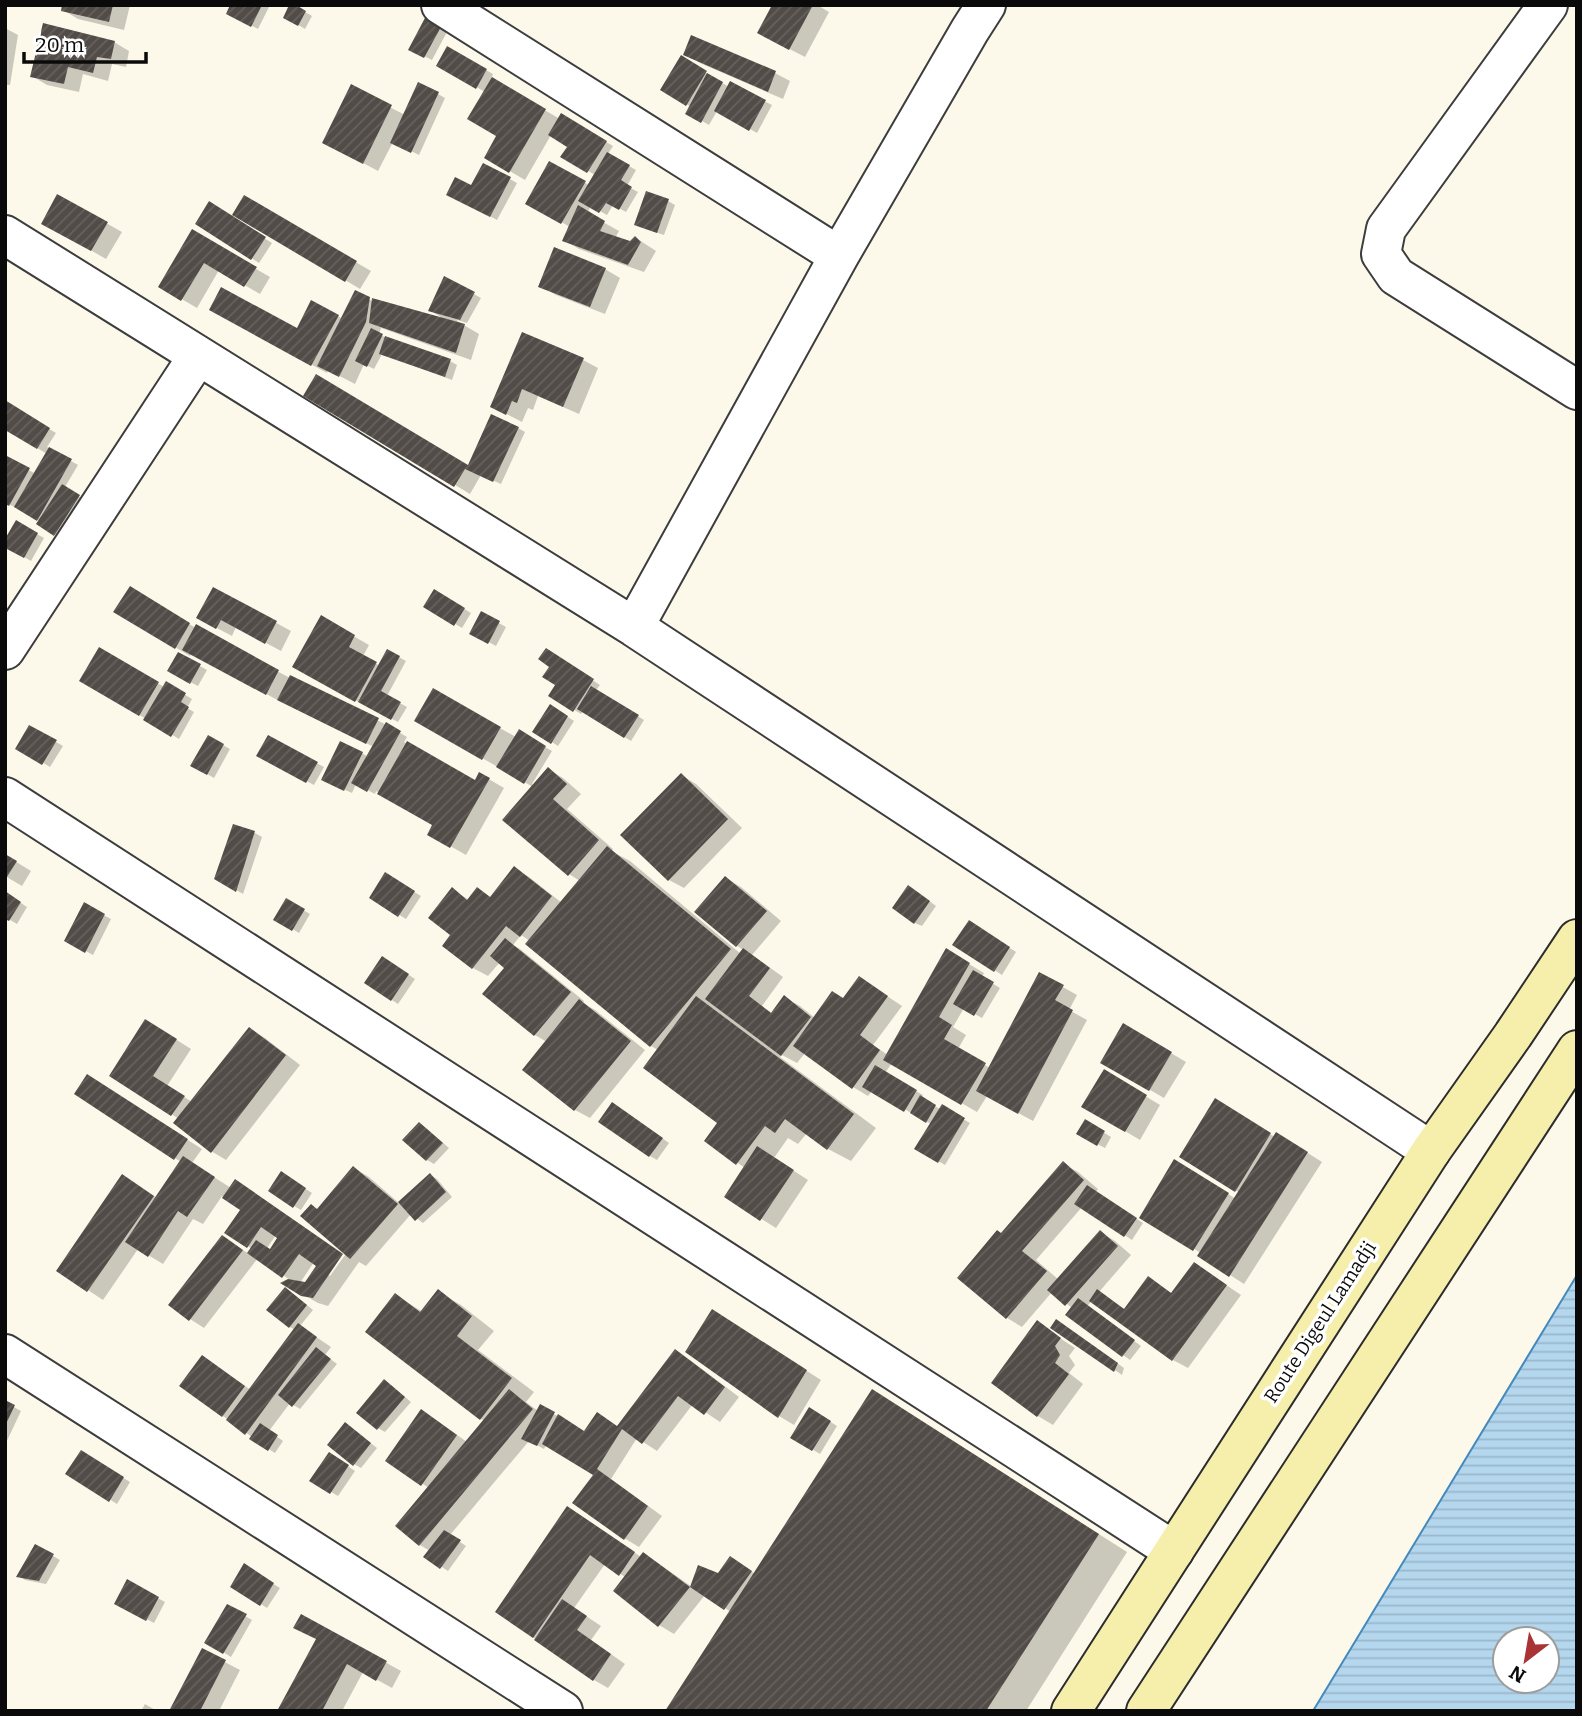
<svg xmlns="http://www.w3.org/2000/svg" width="1582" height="1716" viewBox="0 0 1582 1716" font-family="Bitter,serif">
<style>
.water{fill:url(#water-rules);stroke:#448abd;stroke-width:2;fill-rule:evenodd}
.shadow{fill:#0003;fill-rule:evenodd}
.building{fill:url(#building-hatch)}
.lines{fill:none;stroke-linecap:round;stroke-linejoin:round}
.street-casing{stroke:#3d3d3d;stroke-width:42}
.secondary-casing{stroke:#2c2c2c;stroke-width:42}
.street{stroke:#fff;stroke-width:38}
.secondary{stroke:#f6efac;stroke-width:38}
.labels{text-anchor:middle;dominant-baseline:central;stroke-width:7;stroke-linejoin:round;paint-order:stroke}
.street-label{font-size:19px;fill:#0a0a0a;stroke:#fff}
</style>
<defs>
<pattern id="water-rules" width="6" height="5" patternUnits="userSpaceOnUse" patternTransform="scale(1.75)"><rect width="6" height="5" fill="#b5d7ee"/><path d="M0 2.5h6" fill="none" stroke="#9ab7cb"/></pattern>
<pattern id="building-hatch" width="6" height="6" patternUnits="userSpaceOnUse" patternTransform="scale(1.75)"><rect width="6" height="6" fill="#524c48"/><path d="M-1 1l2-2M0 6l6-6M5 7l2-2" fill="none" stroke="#66615e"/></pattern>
</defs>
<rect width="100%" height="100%" fill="#fdf9ea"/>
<path class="water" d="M1577 1275V1711H1313ZM1505 1639H1547V1681H1505Z"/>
<path class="shadow" d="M64 5H130L124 30 78 19 63 10Z
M232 5H270L258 29 228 13Z
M293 5 312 16 305 29 285 17Z
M774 5H817L829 12 805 57 774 41Z
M427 18 448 30 432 60 410 49Z
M5 28 18 35 10 85H5Z
M114 42 129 51 126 67 112 64 108 81 83 74 79 92 47 85 32 76Z
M448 48 493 74 491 79 560 119 562 116 613 146 608 154 636 170 627 186 638 192 626 212 613 205 607 215 591 206 587 213 619 231 615 238 630 243 636 238 656 251 644 272 579 249 564 240 570 227 528 203 550 163 589 185 595 175 563 156 569 146 551 135 525 180 486 157 499 135 485 92 438 65Z
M685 54 775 73 790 81 783 99 700 63Z
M681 58 729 87 731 84 772 105 757 133 717 111 709 125 688 113 691 107 662 89Z
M351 87 405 115 438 94 445 98 419 155 393 142 378 171 337 149Z
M484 165 517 183 497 220 448 194 472 188Z
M58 196 122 232 106 259 43 223Z
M244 197 371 271 360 289 235 214Z
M668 201 675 205 664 235 643 228Z
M210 204 272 243 259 263 197 224Z
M193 232 270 277 260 294 219 270 197 308 161 287Z
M605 269 620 278 605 314 556 295 541 286Z
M445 278 481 298 467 323 457 320V321L479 334 471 360 381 328 379 334 388 339 450 361 457 365 452 380 382 354 374 369 364 364 355 384 328 370 327 373 226 318 297 330 312 302 343 319 356 293 374 302 444 319 431 311Z
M523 334 583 360 598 368 579 414 538 396 533 410 528 408 522 422 493 407Z
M306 395 468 467 518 428 525 432 501 484 481 475 470 494Z
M5 402 56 433 47 447 78 465 65 487 86 501 62 539 38 523 40 521 5 502V457L36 474 47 454 5 428Z
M17 523 44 538 31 561 5 546Z
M130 589 196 628 290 678 387 725 407 737 404 742 476 782 480 774 504 788 466 855 429 834 435 825 376 791 375 794 356 784 352 793 330 783 362 753 368 757 374 747 281 702 192 653 190 656 116 612Z
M214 589 291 631 281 651 236 627 232 636 213 626Z
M435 591 471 613 462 628 426 606Z
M482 614 506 627 496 646 472 633Z
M322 618 369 645 363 656 380 666 388 651 406 661 387 696 407 707 398 722 371 708V709L295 666Z
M99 649 164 687 166 683 192 699 187 708 194 712 179 739 82 680Z
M178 654 207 670 198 686 169 671Z
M553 654 600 685 596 690 644 720 631 741 583 711 581 714 550 695 557 685 551 666Z
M434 691 516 737 519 732 552 751 532 784 534 786 548 769 563 778 581 794 567 809 613 849 611 851 630 861 729 944 731 941 726 878 741 887 781 921 752 955 783 977 762 1006 773 1014 785 998 800 1006 815 1018 844 1000 860 978 902 1006 873 1045 888 1055 947 951 984 973 982 977 1000 988 982 1018 964 1008 953 1027 966 1035 958 1049 990 1068 1040 974 1077 995 1069 1010 1087 1020 1033 1121 987 1096 977 1112 892 1063 885 1073 923 1095 921 1098 940 1109 942 1107 970 1123 945 1165 916 1148 931 1124 872 1091 868 1096 853 1087 805 1053 797 1063 782 1055 780 1057 876 1128 851 1161 828 1149 807 1133 798 1144 788 1138 774 1158 808 1180 776 1228 726 1197 745 1168 706 1141 719 1123 658 1050 651 1046 530 941 521 935 513 945 520 949 584 1001 583 1003 595 1010 645 1050 590 1118 575 1110 547 1042 535 1035 506 967 500 962 488 976 473 968 445 945 452 935 453 890 469 900 478 889 492 898 514 869 529 877 562 903 580 881 569 874 533 787 417 721ZM730 942 744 950 741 954 729 944Z
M551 706 574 721 558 746 535 731Z
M30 727 63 746 50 767 18 748Z
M209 737 230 749 214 778 193 766Z
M269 738 324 767 314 785 259 756Z
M681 775 696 784 742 828 684 888 669 880Z
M234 827 255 833 262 837 243 894 216 878Z
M5 855 31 871 22 886 5 876Z
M386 875 421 896 406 919 371 898Z
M916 891 936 906 922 926 915 923Z
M9 895 27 907 17 924 5 917Z
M286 900 310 914 299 933 276 919Z
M85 905 111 919 93 955 66 940Z
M976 926 1016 952 1002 975 955 944Z
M389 962 415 979 398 1004 392 1000Z
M1124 1025 1186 1062 1164 1098 1102 1062Z
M250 1029 265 1038 300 1065 226 1160 211 1151 179 1119 111 1075 161 1030 191 1049 167 1086 192 1102Z
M1104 1071 1160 1105 1140 1140 1083 1106Z
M87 1076 202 1149 192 1163 231 1188 235 1181 250 1190 342 1253 328 1274 330 1276 350 1248 347 1246 344 1251 303 1216 312 1206 318 1210 354 1168 369 1177 399 1203 430 1175 437 1179 452 1197 423 1223 411 1214 366 1266 359 1262 328 1306 318 1303 283 1283 290 1280 258 1258 204 1328 190 1319 171 1304 223 1237 249 1254 252 1249 227 1232 243 1210 222 1196 203 1224 193 1219 163 1264 138 1249 103 1300 59 1271 122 1176 157 1198 181 1162 76 1094ZM276 1235 280 1238 271 1250 267 1248ZM314 1262 319 1265 306 1284 300 1283Z
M620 1108 669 1143 657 1160 650 1156Z
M1230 1109 1275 1137 1292 1143 1322 1162 1244 1284 1230 1275 1201 1253 1141 1217 1190 1170 1236 1199 1240 1193 1181 1156Z
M1085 1121 1111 1137 1105 1148 1078 1134Z
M419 1124 426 1128 449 1148 434 1164 427 1160Z
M1063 1164 1078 1172 1098 1189 1096 1192 1143 1223 1132 1240 1082 1207 1036 1260 1059 1280 1100 1232 1115 1241 1131 1255 1099 1292 1126 1310 1148 1278 1173 1294 1195 1264 1241 1295 1188 1368 1173 1360 1092 1301 1087 1306 1141 1346 1130 1360 1067 1315 1072 1308 1052 1292 1022 1327 1007 1318 959 1278 1002 1235Z
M289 1178 312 1193 301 1210 294 1206Z
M438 1292 461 1305 494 1331 478 1350 534 1392 526 1402 538 1411 540 1406 585 1432 618 1427 675 1351 690 1360 739 1397 720 1422 693 1404 657 1451 637 1438 611 1479 662 1516 639 1547 624 1538 595 1475 546 1445 544 1449 529 1441 450 1535 466 1546 448 1571 425 1556 430 1551 420 1545 429 1488 387 1460 436 1420 467 1442 485 1421 481 1419 395 1295 423 1312Z
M292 1293 313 1310 300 1326 331 1347 325 1355 337 1364 300 1409 290 1403 269 1431 283 1441 275 1453 251 1438 252 1437 223 1416 202 1357 251 1390 295 1330 290 1327Z
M727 1320 821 1380 794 1425 779 1416 687 1351Z
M1037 1323 1075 1348 1069 1356 1075 1365 1069 1373 1083 1384 1053 1425 1038 1416 993 1383Z
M1064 1326 1124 1368 1122 1375 1053 1327Z
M391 1385 411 1402 385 1432 378 1428Z
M5 1402 21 1411 5 1445Z
M901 1408 1127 1552 1026 1711H667L731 1612 705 1595 674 1634 659 1625 625 1577 605 1564 574 1608 601 1626 591 1640 625 1664 608 1688 594 1680 497 1612 583 1517 641 1557 643 1554 658 1563 692 1587 719 1575 738 1562 755 1574Z
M810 1409 837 1426 820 1454 792 1437Z
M352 1429 377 1448 361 1468 354 1464Z
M81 1452 130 1482 117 1504 68 1473Z
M336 1458 355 1471 338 1496 311 1480Z
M36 1546 60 1560 46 1584 25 1580 19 1576Z
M244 1566 280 1588 267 1608 232 1586Z
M128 1582 165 1602 154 1623 116 1603Z
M228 1606 252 1620 231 1657 207 1642Z
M302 1616 401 1671 392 1688 363 1672 342 1711H279L318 1639Z
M202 1650 240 1670 219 1711H171Z
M145 1704 157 1711H141Z"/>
<path class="building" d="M62 5H113L109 22 61 11Z
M230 5H262L251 27 226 14Z
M289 5H296L306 11 298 26 283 18Z
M772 5H813L789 50 757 33Z
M426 16 442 25 424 58 408 50Z
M43 23 115 41 111 59 97 57 93 73 68 67 64 84 30 77Z
M691 35 776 71 768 92 683 55Z
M447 46 487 69 476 89 436 66Z
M681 55 707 71 686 106 660 90Z
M707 73 723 82 701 123 685 114Z
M492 77 546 109 509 173 484 158 496 136 467 119Z
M730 81 766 100 749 131 714 111Z
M418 82 439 92 411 153 390 143Z
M351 84 392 105 363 164 322 143Z
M561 113 607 141 587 173 560 157 567 147 548 135Z
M607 152 630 165 621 180 632 187 619 210 606 203 599 213 578 201Z
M549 161 586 181 561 224 525 204Z
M483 163 511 177 490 217 446 195 455 177 471 185Z
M646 191 669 199 657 233 634 225Z
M57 194 108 222 91 251 41 224Z
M244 195 357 261 345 282 232 215Z
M209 201 266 237 251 260 195 224Z
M578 205 605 221 600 231 630 241 635 236 641 242 628 265 562 241Z
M192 229 257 267 244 287 204 263 181 301 158 287Z
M554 247 606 268 590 307 538 287Z
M444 276 475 292 460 320 428 311Z
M221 287 297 328 311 300 339 315 311 366 209 310Z
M355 290 370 297 366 322 339 377 317 366Z
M372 298 465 324 456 353 369 323Z
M371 328 383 334 367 367 355 361Z
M522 332 584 358 563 407 522 389 517 403 512 401 506 415 490 407Z
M385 336 451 359 445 377 379 354Z
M316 374 468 465 491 414 519 427 493 482 465 469 454 487 303 396Z
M5 400 50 428 37 449 5 430Z
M49 447 72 459 37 521 14 507Z
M5 455 30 468 9 506 5 504Z
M62 484 80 495 54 536 36 524Z
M16 520 38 533 24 558 5 548V539Z
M130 586 190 623 175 649 113 612Z
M213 587 277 621 265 644 221 620 216 629 196 618Z
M434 589 465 608 454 626 423 607Z
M481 611 500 621 488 644 469 634Z
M321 615 355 635 349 647 377 662 355 702 292 667Z
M196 624 279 670 266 695 182 650Z
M99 647 159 682 139 716 79 681Z
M546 648 594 679 573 712 548 696 555 685 542 677 549 667 538 659Z
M387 649 400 656 381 691 401 702 391 720 358 702Z
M178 652 201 664 190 684 167 671Z
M290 675 379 718 366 744 277 700Z
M166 681 186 693 181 702 189 707 171 737 143 720Z
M591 686 639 715 624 738 577 709Z
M433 688 501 727 482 760 414 721Z
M550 704 568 716 551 744 532 732Z
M386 722 401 731 367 792 351 783Z
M29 725 57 740 42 765 15 749Z
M519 729 546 746 524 784 496 767Z
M208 735 224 744 207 775 190 766Z
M268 735 318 762 306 783 256 756Z
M340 741 363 752 344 791 321 780Z
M407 741 475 780 479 772 490 778 450 848 427 835 432 825 377 794Z
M548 767 567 784 553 799 599 840 568 876 502 820Z
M681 773 728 819 668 881 620 835Z
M233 824 255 831 236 892 214 879Z
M607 846 731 949 650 1047 525 944Z
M5 854 17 861 5 880Z
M514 866 552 896 520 937 506 926 472 969 442 946 450 935 428 918 452 887 467 900 477 887 490 897Z
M385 872 415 891 398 917 369 898Z
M725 876 767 911 736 947 694 912Z
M908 885 930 901 914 924 892 908Z
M5 891 21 902 9 921 5 919Z
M286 898 305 909 292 931 273 920Z
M84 902 105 914 85 953 64 941Z
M969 920 1010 947 994 972 952 945Z
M505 938 571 992 534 1036 482 994 504 968 490 956Z
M743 948 770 968 749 996 771 1013 784 995 811 1017 781 1056 705 999Z
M946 948 970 963 939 1017 952 1025 944 1039 986 1063 961 1105 883 1060Z
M382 956 409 974 391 1001 364 983Z
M973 970 994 982 974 1016 953 1004Z
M1039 972 1064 985 1055 1000 1073 1010 1018 1114 976 1091Z
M859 976 888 996 860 1035 880 1050 852 1089 793 1046 832 991 843 998Z
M696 996 854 1114 827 1150 785 1119 775 1133 765 1126 736 1165 704 1141 717 1123 643 1068Z
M579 999 631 1041 574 1111 522 1070Z
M145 1019 177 1039 153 1076 185 1096 171 1116 109 1076Z
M1123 1023 1172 1052 1149 1091 1100 1063Z
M249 1027 286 1055 211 1153 173 1123Z
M875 1065 917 1090 904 1112 862 1087Z
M1104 1069 1147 1095 1125 1132 1081 1107Z
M87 1074 188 1139 174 1160 74 1094Z
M920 1095 936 1105 926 1123 910 1113Z
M1215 1098 1271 1133 1235 1192 1179 1157Z
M612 1102 663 1138 649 1157 598 1122Z
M942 1104 965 1118 938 1163 914 1149Z
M1085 1119 1105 1131 1097 1146 1076 1134Z
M419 1122 443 1143 426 1161 402 1140Z
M1276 1132 1308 1152 1229 1277 1197 1256Z
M757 1146 794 1170 760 1221 724 1197Z
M183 1156 215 1177 187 1217 178 1211 148 1257 125 1242Z
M1174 1159 1229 1193 1193 1251 1139 1218Z
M1063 1161 1084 1180 1022 1251 1047 1271 1006 1319 957 1278 997 1230 1001 1233Z
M353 1166 398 1204 350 1259 300 1216 311 1204 317 1209Z
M281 1171 306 1188 293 1208 268 1191Z
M430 1173 446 1192 415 1221 398 1202Z
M122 1174 154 1196 87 1292 56 1271Z
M235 1179 343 1254 313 1298 301 1296 280 1283 288 1279 305 1282 316 1266 299 1254 282 1278 247 1253 256 1240 270 1249 277 1238 261 1227 247 1248 224 1233 240 1210 222 1198Z
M1087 1185 1137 1218 1124 1237 1074 1204Z
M1100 1230 1118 1246 1065 1306 1047 1290Z
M222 1235 243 1250 189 1321 168 1305Z
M1194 1262 1227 1285 1172 1361 1089 1301 1097 1289 1124 1309 1148 1276 1171 1293Z
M285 1287 307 1305 289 1328 266 1310Z
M438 1289 472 1316 457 1336 512 1378 480 1420 365 1332 395 1293 420 1312Z
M1078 1298 1135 1340 1122 1357 1065 1315Z
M712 1309 807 1370 778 1418 685 1352Z
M1056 1319 1118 1363 1114 1372 1050 1328Z
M1037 1320 1061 1338 1055 1346 1060 1355 1055 1363 1069 1374 1037 1417 991 1383Z
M298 1323 317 1337 245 1435 226 1420Z
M316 1347 331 1359 292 1407 278 1395Z
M675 1349 725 1387 704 1415 678 1396 642 1444 622 1429 597 1469 648 1506 624 1540 572 1503 593 1475 542 1444 558 1414 584 1431 597 1412 617 1426Z
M202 1355 245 1386 222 1417 179 1386Z
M384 1379 405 1397 377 1430 356 1413Z
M509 1389 533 1409 419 1546 395 1526Z
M872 1389 1099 1534 986 1711H665Z
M5 1400 15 1405 5 1426Z
M540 1404 555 1412 537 1446 521 1439Z
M809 1407 831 1421 812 1451 790 1438Z
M421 1409 457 1435 421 1486 385 1461Z
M345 1422 371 1443 353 1466 327 1445Z
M260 1423 278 1435 268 1451 249 1439Z
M81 1450 124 1477 109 1502 65 1474Z
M329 1452 349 1465 330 1494 309 1481Z
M567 1506 635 1552 619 1576 590 1555 533 1638 495 1612Z
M444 1530 461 1540 440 1569 423 1557Z
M35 1544 54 1554 39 1581 16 1577Z
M643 1552 690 1587 658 1627 613 1591Z
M730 1556 752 1571 724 1610 690 1587 698 1565 718 1573Z
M244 1563 274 1583 260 1606 230 1587Z
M127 1579 159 1597 146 1621 114 1604Z
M562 1599 587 1616 577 1630 611 1654 593 1681 534 1640Z
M227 1604 247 1614 223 1654 204 1643Z
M301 1614 387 1661 376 1681 347 1664 322 1711H277L316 1639 293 1628Z
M202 1648 226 1660 200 1711H169Z"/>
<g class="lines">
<defs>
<path id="street" d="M441 5 839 256
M1548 5 1386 229 1381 254 1396 276 1577 390
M5 235 634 627 1431 1151
M634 627 839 256 970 30 986 5
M5 650 198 356
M5 797 1174 1551
M5 1354 563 1711"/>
<path id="secondary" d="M1071 1711 1431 1151 1513 1035 1577 939
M1146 1711 1577 1050"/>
</defs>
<use href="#street" class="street-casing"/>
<use href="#secondary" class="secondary-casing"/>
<use href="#street" class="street"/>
<use href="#secondary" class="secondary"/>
</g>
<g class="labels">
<g class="street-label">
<text transform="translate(1320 1322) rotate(-57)">Route Digeul Lamadji</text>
</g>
</g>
<rect width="1582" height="1716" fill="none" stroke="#0a0a0a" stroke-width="14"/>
<g transform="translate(1526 1660) rotate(211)"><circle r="33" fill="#ffffff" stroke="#9d9d9d" stroke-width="2"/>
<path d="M0-5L12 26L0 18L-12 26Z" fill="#aa3336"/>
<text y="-10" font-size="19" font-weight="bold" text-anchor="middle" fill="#0a0a0a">N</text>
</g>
<path d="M24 52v10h122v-10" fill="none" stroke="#0a0a0a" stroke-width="3.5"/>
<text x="35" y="52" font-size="21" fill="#0a0a0a" stroke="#ffffff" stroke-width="5" paint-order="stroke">20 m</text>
</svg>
